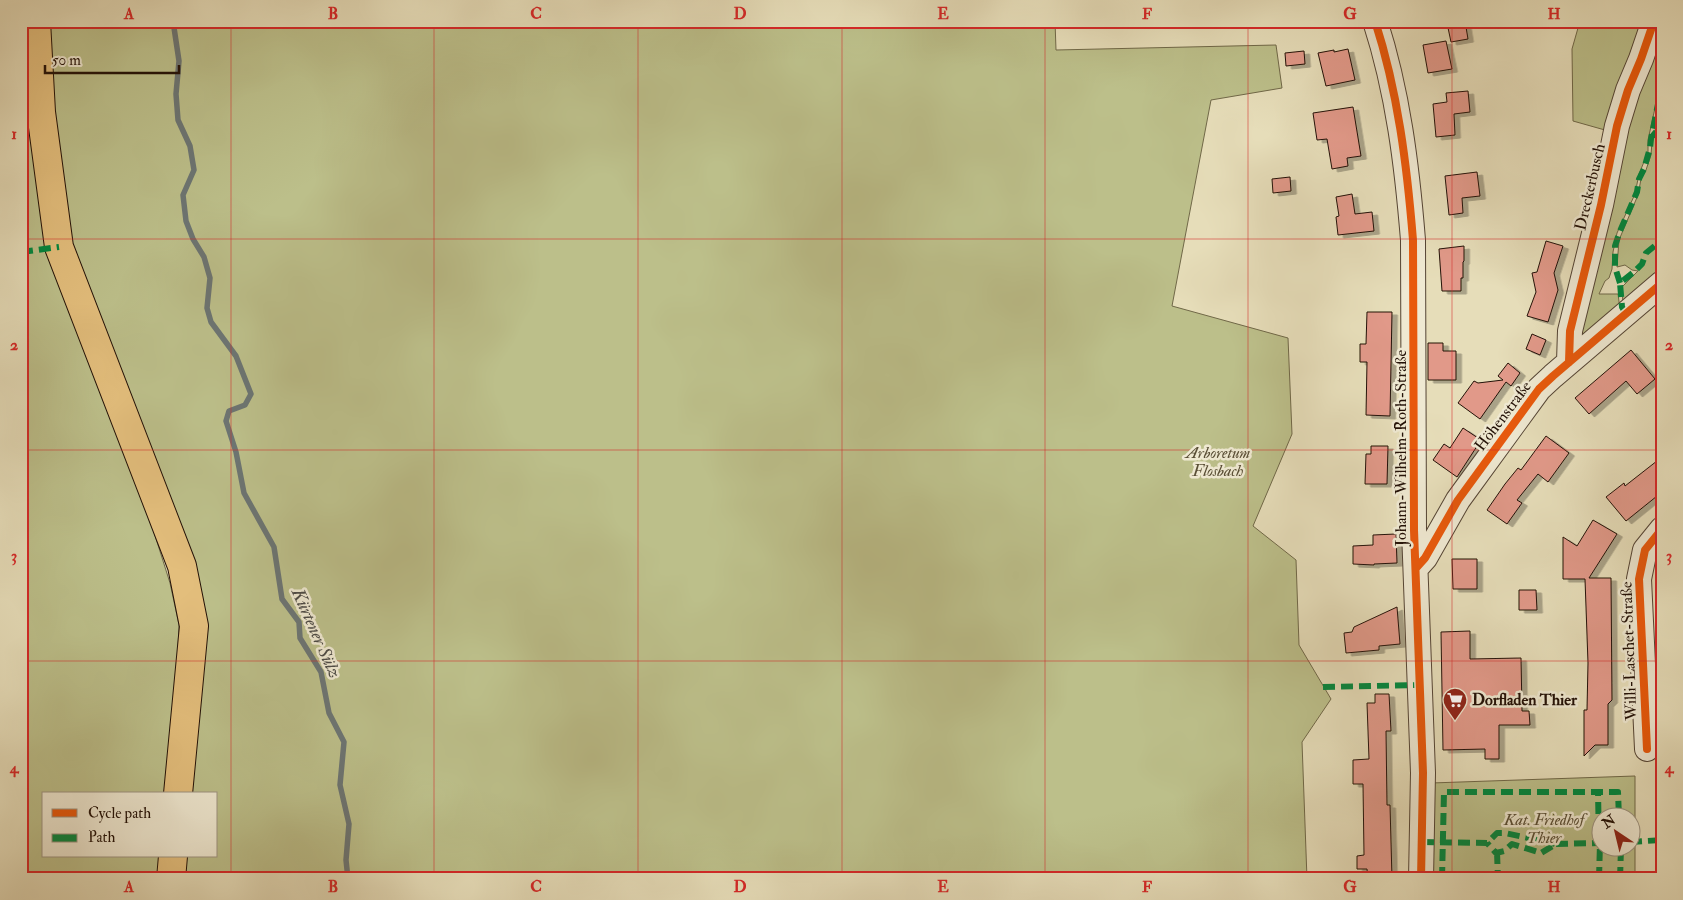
<svg xmlns="http://www.w3.org/2000/svg" width="1683" height="900" viewBox="0 0 1683 900" font-family="'IM FELL Double Pica',serif">
<style>
.green{fill:#bcbf8a;stroke:#706848;fill-rule:evenodd}
.lines{fill:none;stroke-linecap:round;stroke-linejoin:round}
.stream{stroke:#6c7573;stroke-width:5.5}
.building{fill:#e19989;stroke:#231107;filter:url(#shadow)}
.minor-casing{stroke:#544434;stroke-width:26}
.major-casing{stroke:#231107;stroke-width:30}
.minor{stroke:#efe9d2;stroke-width:24}
.major{stroke:#e3be7c;stroke-width:28}
.quiet{stroke:#00873e;stroke-width:6;stroke-dasharray:12 6;stroke-linecap:butt}
.cycleway-casing{stroke:#efe9d2;stroke-width:11}
.cycleway{stroke:#e8590c;stroke-width:8}
.grid{fill:none;stroke:#d62828;stroke-width:1;stroke-opacity:0.55}
.labels{text-anchor:middle;dominant-baseline:central;stroke-width:5;stroke-linejoin:round;paint-order:stroke}
.street-label{font-size:16px;fill:#231107;stroke:#efe9d2}
.park-label{font-size:16px;font-style:italic;fill:#594e35;stroke:#efe9d2}
.poi-label{font-size:16px;font-weight:bold;fill:#231107;stroke:#efe9d2;text-anchor:start}
.water-label{font-size:18px;font-style:italic;fill:#4d4b46;stroke:#efe9d2}
.neatline{fill:none;stroke:#d62828;stroke-width:2}
.grid-label{font-size:16px;text-anchor:middle;font-weight:bold;fill:#d62828}
</style>
<defs>
<filter id="shadow"><feDropShadow dx="5.5" dy="3" stdDeviation="0" flood-color="#0004"/></filter>
</defs>
<rect width="100%" height="100%" fill="#e6ddb9"/>
<filter id="stains"><feTurbulence type="fractalNoise" baseFrequency=".004" numOctaves="4"/><feColorMatrix values="0 0 0 0 .2 0 0 0 0 .09 0 0 0 0 .02 0 0 0 .5 -.17"/></filter>
<radialGradient id="worn" r=".72"><stop offset=".6" stop-color="#630" stop-opacity="0"/><stop offset="1" stop-color="#630" stop-opacity=".3"/></radialGradient>
<path class="green" d="M21 21H25L47 250 152 526 170 583 179 625 172 794H44V856H169L165 879H21Z
M41 21H1055L1056 50 1276 45 1282 88 1211 100 1172 306 1288 338 1292 434 1253 526 1296 560 1299 645 1331 699 1302 742 1307 879H174L176 856H216V794H182L198 625 66 247Z
M1580 21H1648L1612 132 1573 121 1572 49Z
M1662 40V96L1655 108 1648 140V152L1639 174 1635 194 1617 233 1613 252 1612 269 1609 278 1605 281 1599 294H1618L1620 309 1581 343 1579 311 1628 102 1658 41Z
M1662 103V273L1623 305 1622 287 1638 271 1632 270 1625 265 1617 267 1619 240 1638 195 1641 179 1646 170 1651 155 1652 142Z
M1635 776V879H1431V783ZM1600 818H1630V848H1600Z"/>
<g class="lines">
<path class="stream" d="M173 21 179 61 176 94 178 120 190 146 194 170 183 195 186 221 193 239 204 257 210 278 207 308 211 322 236 356 251 394 245 405 229 411 226 421 236 452 244 493 274 547 282 599 299 622 300 638 321 672 329 713 344 742 340 785 349 824 346 860 348 879"/>
</g>
<path class="building" d="M1465 21 1468 39 1451 42 1447 23Z
M1446 41 1452 69 1428 73 1423 45Z
M1348 49 1355 80 1326 86 1318 53 1334 50V52Z
M1304 51 1305 64 1286 66 1285 53Z
M1468 91 1470 112 1454 114 1455 135 1436 137 1433 104 1447 102 1446 93Z
M1353 107 1361 156 1347 158 1348 166 1332 169 1327 139 1317 140 1313 113Z
M1477 172 1480 196 1462 198 1463 213 1449 215 1445 176Z
M1290 177 1291 191 1273 193 1272 179Z
M1352 194 1355 214 1372 212 1374 231 1338 235 1336 217 1339 216 1336 197Z
M1546 241 1563 246 1554 273 1558 290 1548 322 1527 316 1536 292 1532 273 1537 272Z
M1464 246V261L1463 262V278H1461V291H1442L1439 249Z
M1367 312H1392L1390 416 1366 415 1367 362H1360V344H1366Z
M1532 334 1546 340 1540 355 1526 349Z
M1428 343H1443V351H1456V380H1428Z
M1631 350 1655 379 1637 394 1626 381 1589 414 1575 398Z
M1508 363 1520 373 1511 386 1506 382 1480 419 1458 403 1474 381 1478 383 1503 380 1498 376Z
M1463 428 1481 440 1457 477 1433 460 1444 444 1450 448Z
M1546 436 1569 453 1548 482 1538 474 1517 500 1522 503 1507 524 1487 510 1505 484 1518 468 1521 470Z
M1371 446H1388L1387 484H1365L1366 454H1371Z
M1662 457V492L1626 521 1606 497 1624 483 1625 486Z
M1593 520 1617 534 1589 578H1611L1612 700 1608 704V745H1595L1584 756V710H1587L1588 663 1585 579H1563V537L1577 546Z
M1396 534 1397 563 1374 564V565L1353 564V546L1373 545V535Z
M1452 559H1477V589H1453Z
M1519 590H1536L1537 610H1519Z
M1397 607 1400 644 1379 646V650L1346 653 1344 633 1352 632 1354 627Z
M1470 631V659L1521 658 1522 711H1529L1530 725H1499V759H1485V749L1443 750 1441 632Z
M1375 694H1389L1391 731H1386L1387 805H1390L1392 879H1368L1367 869H1357V856L1364 855 1363 784H1353V760L1369 759 1367 703H1375Z"/>
<g class="lines">
<defs>
<path id="minor" d="M1375 21C1398 92 1407 166 1413 240L1414 530 1423 773 1421 879
M1569 362 1570 331 1601 205 1617 126 1628 90 1641 59 1654 21
M1416 568 1425 558 1458 500 1539 389 1553 376 1662 283
M1647 749 1639 579 1645 550 1662 529"/>
<path id="major" d="M36 21 41 112 59 247 182 566 194 626 178 794
M171 879 173 856"/>
</defs>
<use href="#minor" class="minor-casing"/>
<use href="#major" class="major-casing"/>
<use href="#minor" class="minor"/>
<use href="#major" class="major"/>
<path class="quiet" d="M1652 132 1662 140
M21 252 59 247
M1620 283 1615 267V246L1620 231 1637 192 1639 179 1644 169 1650 148 1651 139 1658 104 1662 99
M1626 314 1622 307 1620 283 1635 271 1642 264 1646 253 1662 240
M1323 687 1419 685
M1422 842 1487 843 1497 833H1505L1556 844 1541 853 1512 844 1504 851 1496 853 1487 843
M1630 842 1662 840
M1556 844 1599 843 1598 792
M1497 852 1498 879
M1442 879 1444 792H1618L1619 818
M1599 879 1600 843
M1620 879 1621 848"/>
<defs>
<path id="cycleway" d="M1375 21C1398 92 1407 166 1413 240L1414 530 1423 773 1421 879
M1569 362 1570 331 1601 205 1617 126 1628 90 1641 59 1654 21
M1416 568 1425 558 1458 500 1539 389 1553 376 1662 283
M1647 749 1639 579 1645 550 1662 529"/>
</defs>
<use href="#cycleway" class="cycleway-casing"/>
<use href="#cycleway" class="cycleway"/>
</g>
<path class="grid" d="M231 21V879M434 21V879M638 21V879M842 21V879M1045 21V879M1248 21V879M1452 21V879M21 239H1662M21 450H1662M21 661H1662"/>
<defs>
<symbol id="supermarket-pin" viewBox="-11 -11 22 30"><path d="M0 17L-7.5 6A9.5 9.5 0 1 1 7.5 6Z" fill="#8f2418" stroke="#efe9d2"/><path d="M-6-5.5h2.5l.6 2H6L4.5 2H-2.5L-4.4-4H-6ZM-1.5 3.2a1.3 1.3 0 1 0 .1 0ZM3 3.2a1.3 1.3 0 1 0 .1 0Z" fill="#fff"/></symbol>
</defs>
<g fill-rule="evenodd">
<use href="#supermarket-pin" x="1441" y="686" width="28" height="38"/>
</g>
<g class="labels">
<g class="street-label">
<text transform="translate(1590 187) rotate(-77)">Dreckerbusch</text>
<text transform="translate(1503 416) rotate(-53)">Höhenstraße</text>
<text transform="translate(1401 448) rotate(-90)">Johann-Wilhelm-Roth-Straße</text>
<text transform="translate(1629 651) rotate(-92)">Willi-Laschet-Straße</text>
</g>
<g class="park-label">
<text x="1218" y="453">Arboretum<tspan x="1218" dy="18">Flosbach</tspan></text>
<text x="1544" y="820">Kat. Friedhof<tspan x="1544" dy="18">Thier</tspan></text>
</g>
<g class="poi-label">
<text x="1472" y="700">Dorfladen Thier</text>
</g>
<g class="water-label">
<text transform="translate(316 633) rotate(66)">Kürtener Sülz</text>
</g>
</g>
<rect width="1683" height="900" fill="none" stroke="#e6ddb9" stroke-width="55"/>
<rect x="42" y="792" width="175" height="65" fill="#efe9d2" stroke="#9d9381"/>
<rect x="52" y="809" width="25" height="8" fill="#e8590c" stroke="#9d9381"/>
<text x="88" y="818" font-size="15" fill="#231107">Cycle path</text>
<rect x="52" y="834" width="25" height="8" fill="#00873e" stroke="#9d9381"/>
<text x="88" y="842" font-size="15" fill="#231107">Path</text>
<g transform="translate(1616 832) rotate(325)"><circle r="24" fill="#efe9d2" stroke="#9d9381"/>
<path d="M0-4L9 19L0 12L-9 19Z" fill="#8f2418"/>
<text y="-8" font-size="14" font-weight="bold" text-anchor="middle" fill="#231107">N</text>
</g>
<path d="M45 65v8h134v-8" fill="none" stroke="#231107" stroke-width="2.5"/>
<text x="52" y="65" font-size="15" fill="#231107" stroke="#efe9d2" stroke-width="4" paint-order="stroke">50 m</text>
<rect x="28" y="28" width="1628" height="844" class="neatline"/>
<g class="grid-label">
<text x="129" y="19">A</text>
<text x="333" y="19">B</text>
<text x="536" y="19">C</text>
<text x="740" y="19">D</text>
<text x="943" y="19">E</text>
<text x="1147" y="19">F</text>
<text x="1350" y="19">G</text>
<text x="1554" y="19">H</text>
<text x="14" y="139">1</text>
<text x="1669" y="139">1</text>
<text x="14" y="350">2</text>
<text x="1669" y="350">2</text>
<text x="14" y="561">3</text>
<text x="1669" y="561">3</text>
<text x="14" y="773">4</text>
<text x="1669" y="773">4</text>
<text x="129" y="892">A</text>
<text x="333" y="892">B</text>
<text x="536" y="892">C</text>
<text x="740" y="892">D</text>
<text x="943" y="892">E</text>
<text x="1147" y="892">F</text>
<text x="1350" y="892">G</text>
<text x="1554" y="892">H</text>
</g>
<rect width="100%" height="100%" filter="url(#stains)"/>
<rect width="100%" height="100%" fill="url(#worn)"/>
</svg>
